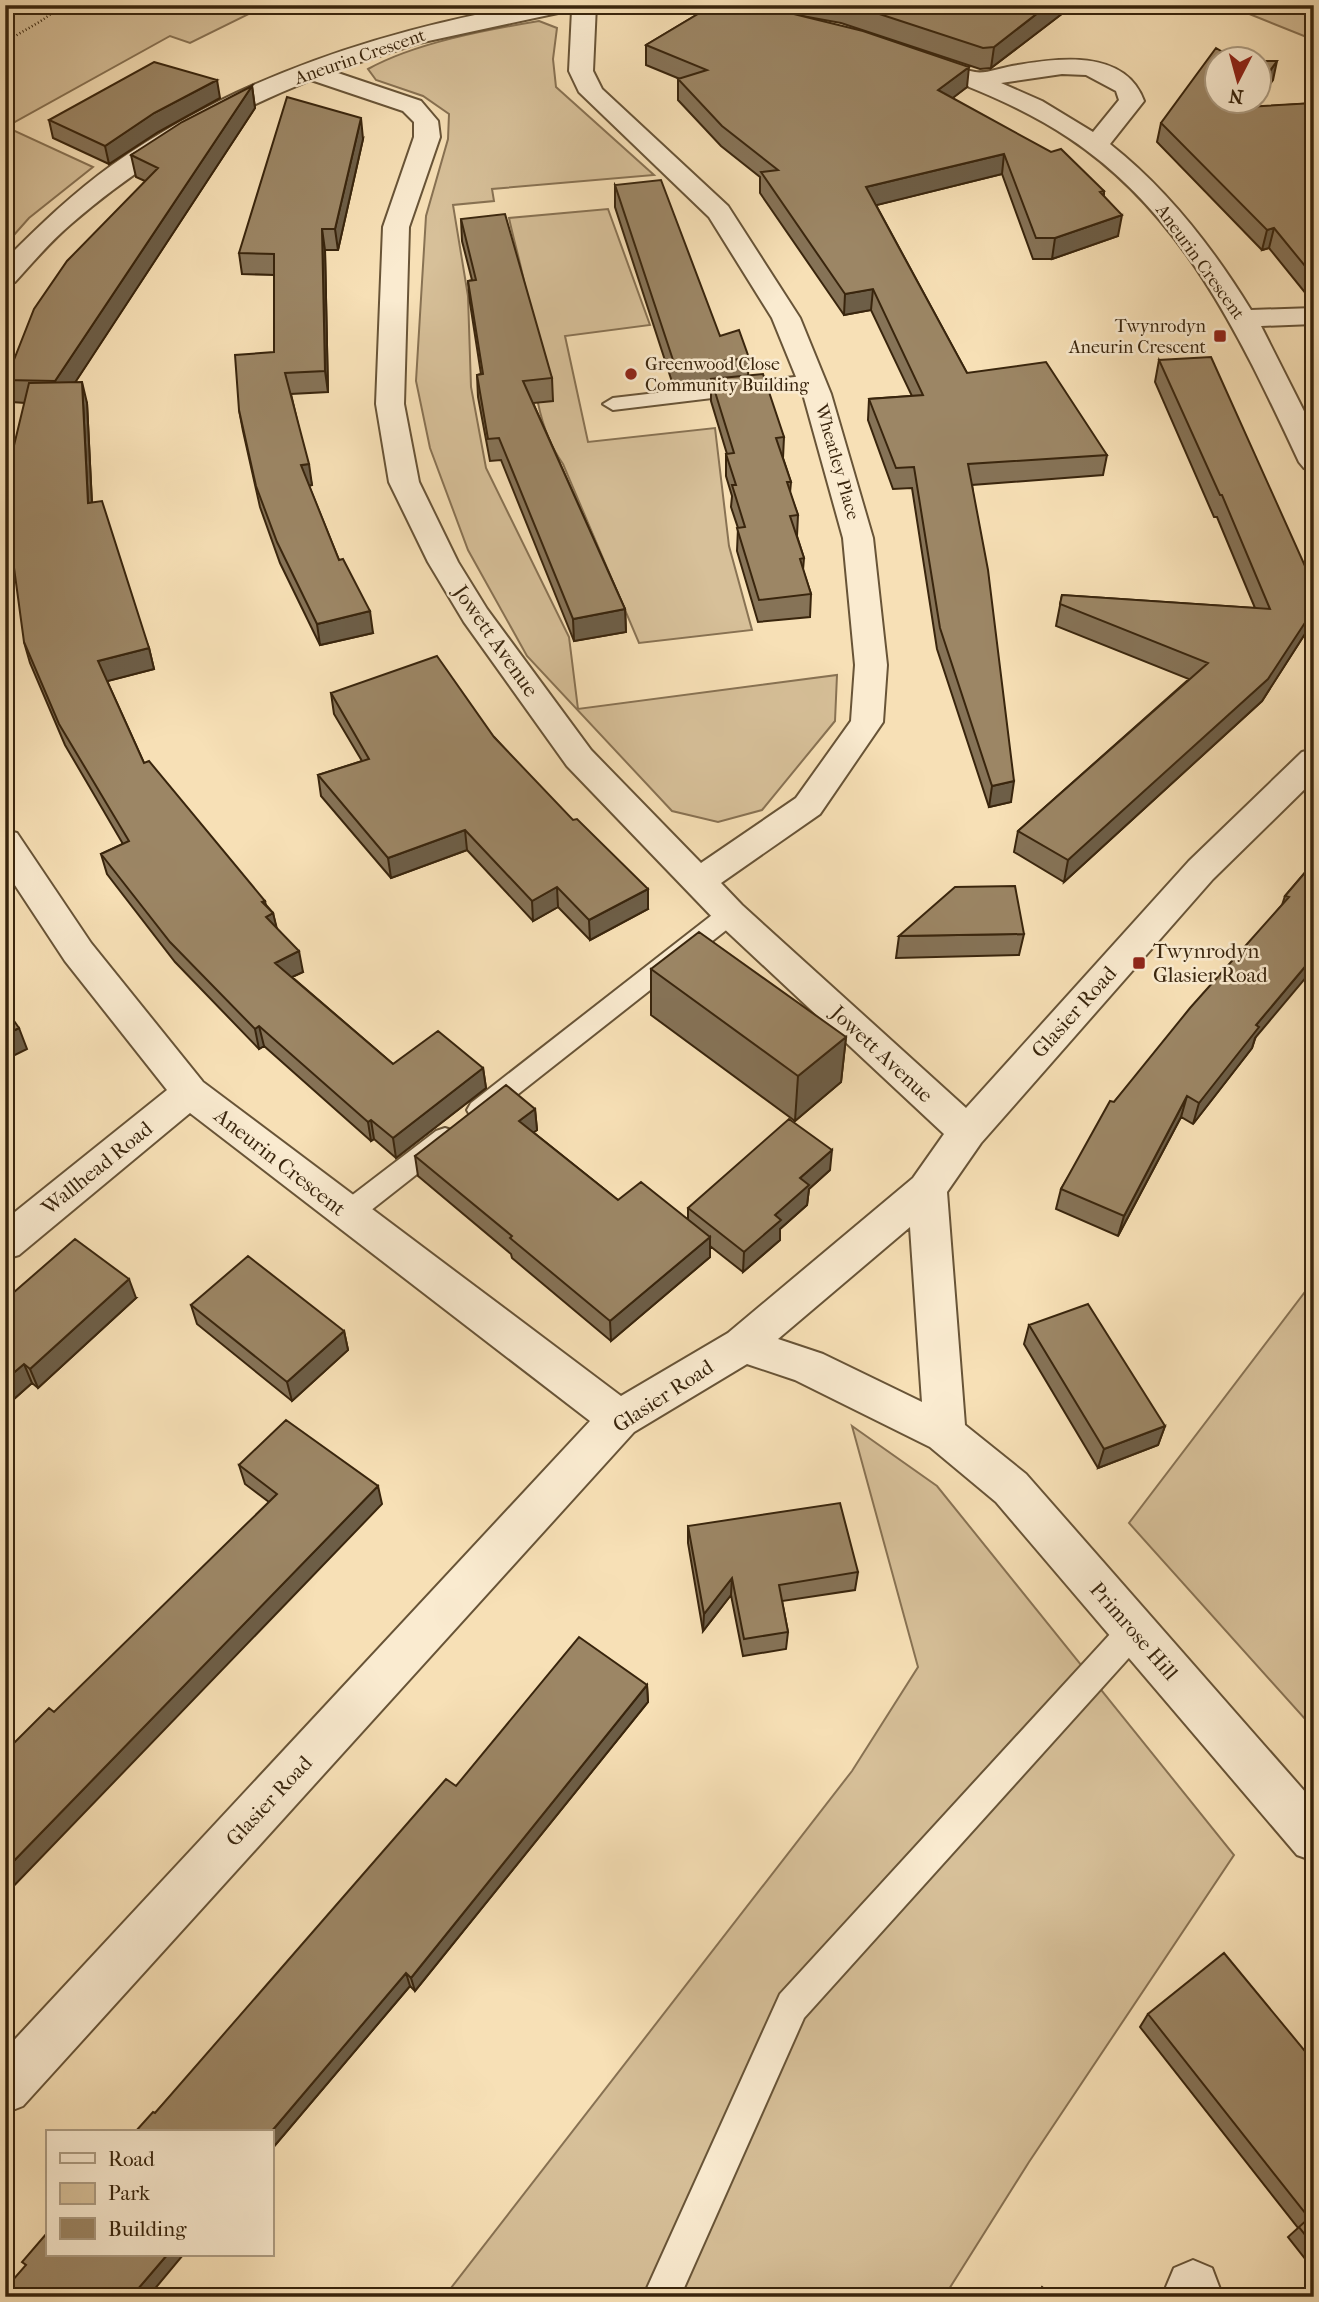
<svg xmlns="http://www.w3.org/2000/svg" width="1319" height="2302" viewBox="0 0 1319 2302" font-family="'IM FELL French Canon',serif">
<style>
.green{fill:#d7c099;stroke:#887253;stroke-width:2}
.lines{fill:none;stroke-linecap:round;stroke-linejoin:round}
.service-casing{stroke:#685437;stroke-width:4}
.minor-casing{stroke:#685437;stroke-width:4}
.path{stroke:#39250d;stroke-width:2.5;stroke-dasharray:1 2.5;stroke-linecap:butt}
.service{fill:#faebd0;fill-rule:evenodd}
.minor{fill:#faebd0;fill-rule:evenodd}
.wall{fill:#867357;stroke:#39250d;stroke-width:2}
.shaded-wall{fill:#6d5e47;stroke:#39250d;stroke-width:2}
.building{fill:#9c8665;stroke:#39250d;stroke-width:2}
.poi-dot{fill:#8f2418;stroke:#faebd0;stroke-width:2.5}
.labels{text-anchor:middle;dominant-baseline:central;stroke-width:5;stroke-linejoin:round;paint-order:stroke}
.far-street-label{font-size:18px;fill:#39250d;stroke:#faebd0}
.far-poi-label{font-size:18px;fill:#39250d;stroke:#faebd0;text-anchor:end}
.street-label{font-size:21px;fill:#39250d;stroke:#faebd0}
.poi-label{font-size:21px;fill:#39250d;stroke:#faebd0;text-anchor:start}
</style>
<rect width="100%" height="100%" fill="#f7e0b6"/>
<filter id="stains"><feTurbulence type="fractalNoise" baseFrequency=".00286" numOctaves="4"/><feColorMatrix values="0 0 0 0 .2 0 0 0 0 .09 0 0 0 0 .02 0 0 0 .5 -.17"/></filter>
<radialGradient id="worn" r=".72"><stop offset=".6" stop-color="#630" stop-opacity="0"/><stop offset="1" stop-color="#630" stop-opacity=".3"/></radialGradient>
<path class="green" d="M5 5H267L190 43 170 36 6 127 93 167 29 218 5 245Z
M1227 5H1314V40Z
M539 21 557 28 553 59 556 87 654 175 492 189 494 201 453 205 468 296 471 387 486 468 569 637 578 709 837 675 835 721 762 810 718 822 672 811 527 656 468 550 430 448 416 381 426 216 448 139 449 114 423 96 376 80 368 69C415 43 485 30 539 21Z
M608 209 650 325 565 336 588 442 715 428 729 546 752 630 639 643 563 464C528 415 534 349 526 292 522 267 514 242 509 218Z
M1314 1280V1729L1129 1523Z
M852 1426 937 1486 1234 1855 1029 2162 944 2297H444L852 1771 918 1667Z"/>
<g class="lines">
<defs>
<path id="service" d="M812 375 822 381 819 385 613 410 603 404 613 398Z
M730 905 739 908 742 914 739 920 489 1117 480 1120 471 1117 467 1110 471 1103 721 908Z
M445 1128 454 1131 458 1138 454 1145 356 1222 347 1225 338 1222 334 1214 338 1206 436 1131Z
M1134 1616 1145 1620 1149 1630 1145 1640 804 2018 680 2297H643L780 1994 1123 1620Z"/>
<path id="minor" d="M526 5H596L593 71 602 89 728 206 800 318 831 394 873 538 887 665 883 722 820 814 721 883 742 905 966 1108 1189 861 1302 752 1314 749V780L1213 879 981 1143 947 1192 965 1425 1026 1474 1314 1802V1861L1297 1855 996 1502 930 1447 795 1380 747 1364 634 1432 23 2106 5 2113V2050L590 1421 190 1113 19 1255 5 1259V1220L167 1090 65 961 5 870V830L17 833 91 943 203 1082 621 1396 728 1333 913 1178 944 1134 718 923 567 766 464 622 428 562 389 482 376 404 383 227 414 137V122L403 111 311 80C223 115 142 162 71 224 51 241 33 262 15 282L5 284V260C39 226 73 193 112 165 234 78 380 31 526 5ZM572 10 569 71 579 92 709 217 772 318 803 394 843 538 855 665 851 721 796 798 701 863 591 750 487 609 458 562 419 482 404 404 409 227 440 137 438 121 421 101 332 71 419 43ZM910 1227 922 1402 823 1354 778 1339Z
M919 52C938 56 956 69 975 72 985 74 1001 68 1012 66 1056 58 1125 48 1144 101L1110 144C1167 189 1213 248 1251 310L1314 308V324L1261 326 1314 431V471L1304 468 1299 462C1242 341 1185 215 1069 138 1020 105 965 85 911 64L907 59 911 54ZM1062 74 1086 75 1116 91 1119 100 1093 132 1042 101 1001 83Z
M1193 2260 1212 2268 1223 2297H1169L1166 2287 1174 2268Z"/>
</defs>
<use href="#service" class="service-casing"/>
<use href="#minor" class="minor-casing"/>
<path class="path" d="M5 43C22 30 47 21 60 5"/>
<use href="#service" class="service"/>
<use href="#minor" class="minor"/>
</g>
<path class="wall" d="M713 5H1064L1063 13 991 68 980 69 841 23 791 14 967 87 952 98 1104 191V196L1118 236 1052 259H1033L1002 174 876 205 967 373 1107 455 1103 475 972 485 1011 802 989 807 937 649 912 488 893 489 868 420 869 399 912 396 871 310 844 315 760 193V177L721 146 678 100V79H680L646 65V45Z
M252 86 255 108 75 382 87 403 92 503 149 648 154 669 107 681 144 763 273 913 276 927 303 972 292 977 393 1064 483 1068 486 1088 396 1158 374 1139 371 1141 264 1046 259 1049 175 962 107 874 101 854 123 844 65 745 30 663 24 642 25 403 12 402 6 380 145 181 136 177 131 155Z
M220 98 158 132 109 164 53 138 49 120Z
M1217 102H1258L1255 107 1314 103V302L1307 295 1269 248 1262 250 1157 142 1161 123Z
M363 139 338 250H325L328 392 291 394 312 485 309 486 339 560 373 633 320 645 280 563 260 507 243 431 239 410 274 352V275L242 274 239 253Z
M615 185 720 336 749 358 748 376 784 437 783 458 791 482 790 493 798 515 797 536 804 558 803 570 811 594 810 617 758 622 737 551 738 528 731 507 732 496 726 476V454H727L711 401V384L674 388 615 207Z
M461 219 552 378 553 401 533 403 625 609 626 632 574 641 501 460 490 461 478 397 477 375 481 374 470 303 468 281 472 280 462 241Z
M1159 360 1310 626 1262 701 1064 882 1014 852 1018 831 1189 679 1056 626 1062 595 1255 608 1217 517H1214L1155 382Z
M331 693 494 737 648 909 590 940 558 907 533 921 467 850 391 878 321 796 318 775 362 761 334 714Z
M1314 862 1252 1048 1193 1124 1181 1117 1118 1236 1056 1209 1061 1189 1114 1102 1282 905 1285 896Z
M1024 934 1019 955 896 958 899 936Z
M651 969 846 1037 841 1082 795 1121 651 1015Z
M535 1109 537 1130 533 1132 618 1200 688 1219V1208L830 1170 809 1189 807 1205 780 1229V1240L743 1272 710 1246V1257L611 1341 512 1258 511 1254 418 1176 415 1156Z
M136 1298 38 1388 32 1383 5 1407V1300Z
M191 1305 344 1331 348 1350 292 1401 197 1324Z
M1029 1325 1165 1426 1158 1445 1098 1468 1024 1344Z
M239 1465 382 1504 269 1502 245 1484Z
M688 1526 858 1572 855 1590 782 1601 788 1632 786 1649 743 1656 731 1595 703 1631 688 1543Z
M647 1685 648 1702 415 1991 410 1986 271 2150V2132L155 2113 456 1786Z
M1148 2014 1314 2062V2270L1288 2237 1298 2228 1140 2027Z"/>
<path class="shaded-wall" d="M1048 5H1064L1063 13 991 68 994 47Z
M1277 61 1273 80 1259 99V86Z
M969 67 967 87 936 111 938 90Z
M217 80 220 98 158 132 109 164 105 146 154 113Z
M252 86 255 108 61 404 55 381Z
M1249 102H1258L1241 127 1245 107Z
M361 118 363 139 338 250 335 229Z
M1004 154 1002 174 865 208 866 187Z
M1122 215 1118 236 1052 259 1055 238Z
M1274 228 1269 248 1262 250 1267 230Z
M322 229 325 250 328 392 325 371Z
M873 289 871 310 844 315 845 294Z
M82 382 87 403 93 525 88 503Z
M309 464 312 485 304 486 301 465Z
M625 609 626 632 574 641 573 619Z
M1314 609V615L1310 626 1262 701 1064 882 1068 860Z
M370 611 373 633 320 645 317 624Z
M149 648 154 669 104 682 98 661Z
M1014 781 1011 802 989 807 992 786Z
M465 830 467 850 391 878 388 858Z
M557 887 558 907 533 921 532 901Z
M648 889V909L590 940 589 920Z
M265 901 268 916 273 913 278 933 267 922 262 902Z
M299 951 303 972 279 983 275 963Z
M1314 956V968L1255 1038 1252 1048 1193 1124 1199 1103 1256 1025Z
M259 1026 264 1046 259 1049 255 1029Z
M19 1028 27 1049 5 1060V1035Z
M846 1037 841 1082 795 1121 798 1076Z
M483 1068 486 1088 396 1158 393 1138Z
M1187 1096 1181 1117 1118 1236 1124 1216Z
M535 1109 537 1130 521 1142 519 1121Z
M371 1120 374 1139 371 1141 368 1122Z
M832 1150 830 1170 809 1189 807 1205 780 1229V1240L743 1272 744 1252 775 1215 800 1178Z
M710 1237V1257L611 1341 610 1321Z
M129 1279 136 1298 38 1388 30 1369Z
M344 1331 348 1350 292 1401 287 1382Z
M24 1364 32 1383 5 1407V1380Z
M1165 1426 1158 1445 1098 1468 1104 1449Z
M378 1486 382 1504 5 1895V1870Z
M732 1578 731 1595 703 1631 704 1614Z
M647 1685 648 1702 415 1991 411 1978Z
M406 1973 410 1986 271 2150V2132Z
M167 2255H183L148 2297H131Z"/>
<path class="building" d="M713 5H757L863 31 969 67 938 90 1051 152 1061 149 1104 191 1100 192 1122 215 1055 238H1036L1004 154 866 187 967 373 1046 362 1107 455 968 464 988 570 1014 781 992 786 940 628 914 467 896 468 869 399 923 395 873 289 845 294 761 172 778 170 722 126 678 79 707 70 646 45Z
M852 5H1048L994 47 983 48Z
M1216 48 1236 60H1217V102H1249L1245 107 1314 103V277L1274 228 1267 230 1161 123Z
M1259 61H1277L1259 86Z
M154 62 217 80 154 113 105 146 49 120Z
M252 86 55 381 6 380 34 309 67 261 158 168 131 155 182 122Z
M287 97 361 118 335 229H322L325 371 285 373 309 464 301 465 339 560 343 559 370 611 317 624 277 542 256 486 239 410 235 355 274 352V254L239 253Z
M661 180 720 336 739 330 749 358 675 366 615 185Z
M505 214 552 378 523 381 625 609 573 619 499 438 488 439 477 375 483 374 468 281 476 280 461 219Z
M1211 357 1314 586V609L1268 679 1068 860 1018 831 1208 663 1060 604 1062 595 1270 609 1222 495H1220L1159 360Z
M763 374 784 437 776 438 791 482H787L798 515 790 516 804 558 800 559 811 594 759 600 737 528 745 527 732 485H736L726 454 734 453 711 379Z
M82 382 88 503 102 501 149 648 98 661 144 763 149 761 265 901 262 902 273 913 266 917 299 951 275 963 393 1064 438 1031 483 1068 393 1138 371 1120 368 1122 259 1026 255 1029 170 942 101 854 129 841 59 724 24 642 12 553 10 462 29 383Z
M437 656 494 737 573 820 577 819 648 889 589 920 557 887 532 901 465 830 388 858 318 775 369 759 331 693Z
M1314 862V956L1256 1025 1259 1027 1199 1103 1187 1096 1124 1216 1061 1189 1110 1101 1114 1102 1190 1008 1289 897 1285 896Z
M1015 886 1024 934 899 936 955 887Z
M699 932 846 1037 798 1076 651 969Z
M5 1008 19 1028 5 1035Z
M506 1085 535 1109 519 1121 618 1200 641 1182 710 1237 610 1321 510 1238 512 1236 415 1156Z
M789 1119 832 1150 800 1178 809 1185 775 1215 781 1220 744 1252 688 1208Z
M75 1239 129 1279 30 1369 24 1364 5 1380V1300Z
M248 1256 344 1331 287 1382 191 1305Z
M1088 1304 1165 1426 1104 1449 1029 1325Z
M286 1420 378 1486 5 1870V1752L49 1708 54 1712 277 1494 239 1465Z
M840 1503 858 1572 779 1585 788 1632 744 1639 732 1578 704 1614 688 1526Z
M579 1637 647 1685 411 1978 406 1973 271 2132H135L153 2112 155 2113 446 1779 456 1786Z
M1224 1953 1314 2062V2246L1299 2227 1309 2218 1148 2014Z
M47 2233V2255H167L131 2297H5V2289L26 2265 22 2262Z
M1042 2287 1054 2297H1036Z"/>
<g class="poi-dot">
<rect x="1213" y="329" width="14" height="14" rx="3.5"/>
<circle cx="631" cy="374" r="7"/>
<rect x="1132" y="956" width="14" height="14" rx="3.5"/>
</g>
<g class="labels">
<g class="far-street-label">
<text transform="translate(360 57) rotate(-19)">Aneurin Crescent</text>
<text transform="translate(1200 262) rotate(54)">Aneurin Crescent</text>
<text transform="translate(837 462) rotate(74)">Wheatley Place</text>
</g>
<g class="far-poi-label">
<text x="1206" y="326">Twynrodyn<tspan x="1206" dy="21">Aneurin Crescent</tspan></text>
<text x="645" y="364" text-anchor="start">Greenwood Close<tspan x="645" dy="21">Community Building</tspan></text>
</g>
<g class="street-label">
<text transform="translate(496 641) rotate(55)">Jowett Avenue</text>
<text transform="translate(1074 1012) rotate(-48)">Glasier Road</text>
<text transform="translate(882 1054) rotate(43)">Jowett Avenue</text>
<text transform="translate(280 1162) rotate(38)">Aneurin Crescent</text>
<text transform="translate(97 1168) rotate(-39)">Wallhead Road</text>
<text transform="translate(663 1396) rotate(-33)">Glasier Road</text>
<text transform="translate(1134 1631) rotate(49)">Primrose Hill</text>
<text transform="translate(269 1801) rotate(-47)">Glasier Road</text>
</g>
<g class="poi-label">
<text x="1153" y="951">Twynrodyn<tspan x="1153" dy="24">Glasier Road</tspan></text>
</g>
</g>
<rect width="1319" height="2302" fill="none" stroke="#f7e0b6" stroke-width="28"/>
<rect x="7" y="7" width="1305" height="2288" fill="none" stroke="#39250d" stroke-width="3.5"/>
<rect x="14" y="14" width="1291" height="2274" fill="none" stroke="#39250d" stroke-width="2"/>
<rect x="46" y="2130" width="228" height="126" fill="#faebd0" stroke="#ad9c82" stroke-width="2"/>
<rect x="60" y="2153" width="35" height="10" fill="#faebd0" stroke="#ad9c82" stroke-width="2"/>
<text x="108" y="2166" font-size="21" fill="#39250d">Road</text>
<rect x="60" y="2183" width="35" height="21" fill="#d7c099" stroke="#ad9c82" stroke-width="2"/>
<text x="108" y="2200" font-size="21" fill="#39250d">Park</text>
<rect x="60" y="2218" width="35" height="21" fill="#9c8665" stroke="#ad9c82" stroke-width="2"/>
<text x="108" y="2236" font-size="21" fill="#39250d">Building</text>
<g transform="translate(1238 80) rotate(186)"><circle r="33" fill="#faebd0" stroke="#ad9c82" stroke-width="2"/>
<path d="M0-5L12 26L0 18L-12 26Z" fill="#8f2418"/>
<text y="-10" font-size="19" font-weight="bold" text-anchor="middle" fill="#39250d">N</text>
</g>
<rect width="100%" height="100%" filter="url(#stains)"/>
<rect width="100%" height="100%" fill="url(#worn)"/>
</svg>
